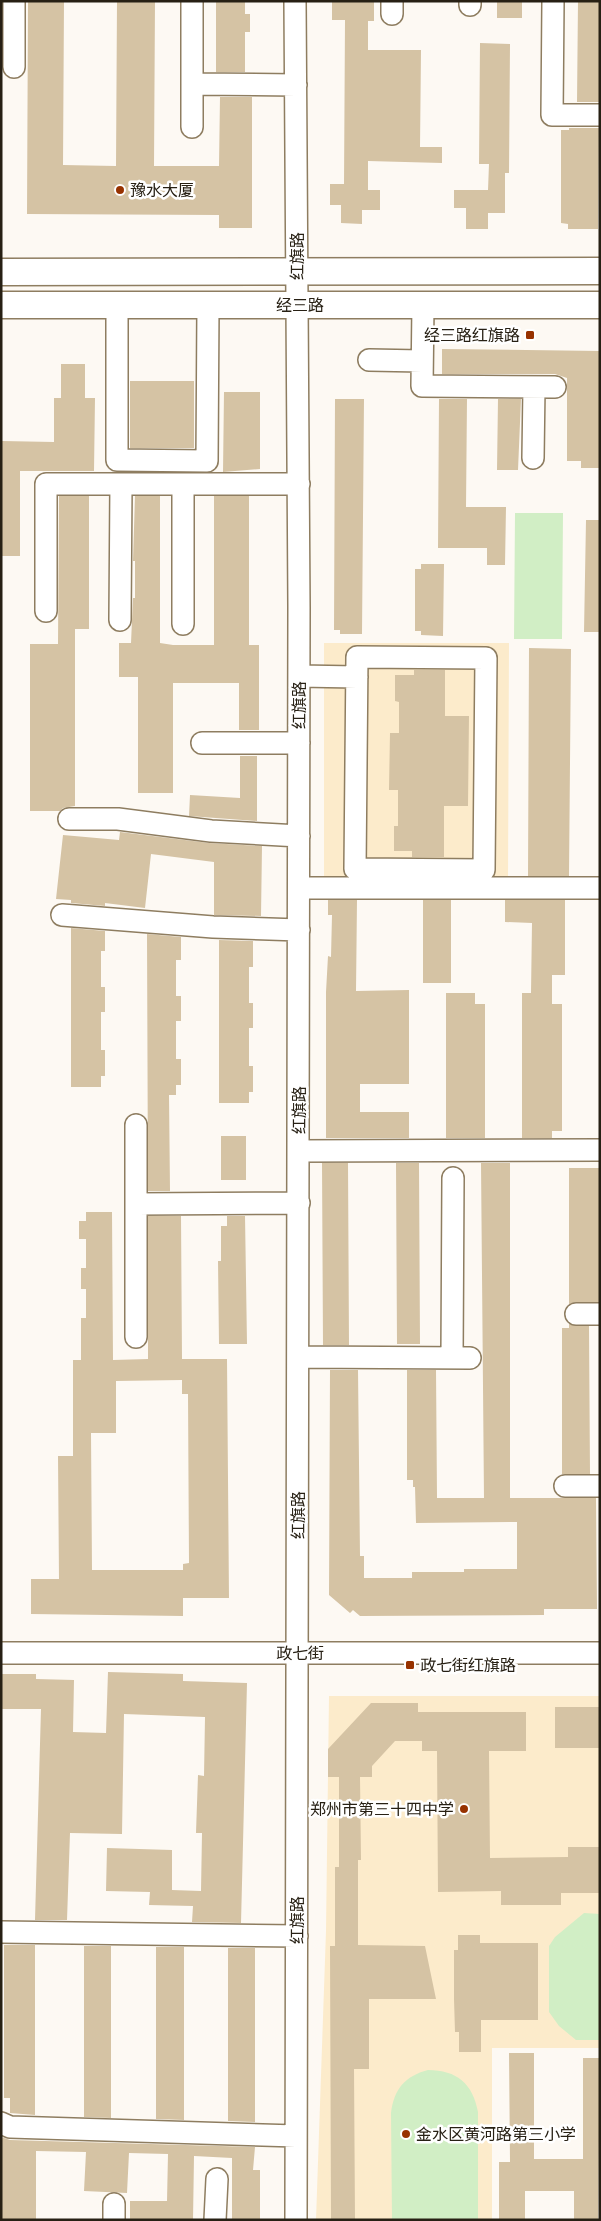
<svg xmlns="http://www.w3.org/2000/svg" width="601" height="2221" viewBox="0 0 601 2221" font-family="Poppins,'Noto Sans SC',sans-serif">
<style>
.built{fill:#fcebcb}
.green{fill:#d1eec5}
.building{fill:#d5c3a4;fill-rule:evenodd}
.lines{fill:none;stroke-linecap:round;stroke-linejoin:round}
.minor-casing{stroke:#8e7d60;stroke-width:24}
.major-casing{stroke:#8e7d60;stroke-width:29}
.minor{stroke:#fff;stroke-width:21}
.major{stroke:#fff;stroke-width:26}
.poi-dot{fill:#973200;stroke:#fff;stroke-width:2}
.labels{text-anchor:middle;dominant-baseline:central;stroke-width:5;stroke-linejoin:round;paint-order:stroke}
.poi-label{font-size:16px;fill:#272014;stroke:#fff;text-anchor:start}
.street-label{font-size:16px;fill:#272014;stroke:#fff}
</style>
<rect width="100%" height="100%" fill="#fdf9f3"/>
<path class="built" d="M324 643H509L508 880H324Z
M329 1696H600V2048H492V2220H316L326 1931Z"/>
<path class="green" d="M515 513H563L562 639H514Z
M584 1913 600 1914V2040H576L559 2026 549 2012V1946L555 1937Z
M428 2070C457 2070 473 2084 478 2112V2220H392L391 2113C394 2089 405 2076 428 2070Z"/>
<path class="building" d="M28 1H64L63 165 116 166 117 1H155L154 166H219L220 97H252V228H219V215L27 214Z
M216 1H245V14H250V32H245V72H216Z
M332 1H374V21H368V50H421L420 147H442V163L368 161V190H380V210H362V224L341 223V205H330V184H344L345 20H332Z
M497 1H522V18H497Z
M578 1H600V102H577Z
M480 43 510 44 509 173H505V213H488V229H466V208H454V190H488L489 164H479Z
M569 128H599L598 229H568V224L561 223V130H569Z
M442 349 600 351V468H581V461H567V378L555 374H442Z
M61 364H85V398H95L94 471H20V556H1L2 441 54 442V398H61Z
M130 381H194V448H130Z
M224 392H260V469L223 472Z
M335 399H364L362 634H340V630H334Z
M439 399H467L466 507H506L505 565H487V548H438Z
M498 399H521L518 470H497Z
M59 496H89V629H75V806L63 808 60 811H30V644H58Z
M135 496H160V643L173 645H214V496H249V645H259V730H239V683H173V793H138V677H119V643H131L133 598H135V561H133Z
M586 520H600V632H584Z
M421 564H444L443 636 421 635V631H415V569H421Z
M529 648 571 649 569 876H528Z
M414 670H445V716H469L468 806H444V857H412V851H394V826H398V790H389L390 733H399V702L395 701V675H414Z
M240 756H257V821L189 816 190 795 240 798Z
M120 832 209 843 262 846 261 916 214 915V862L151 854 145 908 105 903V906L71 903V900L56 899 63 835 119 840Z
M328 900H357L356 991 409 990V1084H360V1112H409V1138H326V992L328 956 331 957 332 915H328Z
M423 900H451V983H423Z
M505 900H565V975H552V1004H562V1131H552V1138H522V993H531L532 923 505 922Z
M71 928 105 931V951H101V987H105V1012H101V1050H105V1076H101V1087H71Z
M147 934 181 937V960H176V996H181V1021H176V1059H181V1085H176V1095H169L170 1191H148Z
M219 940 253 941V967H249V1003H253V1028H249V1066H253V1092H249V1103H219Z
M446 993H475V1004H485V1138H446Z
M221 1136H246V1180H221Z
M322 1163H348L349 1345H323Z
M396 1163H419L420 1344H397Z
M481 1163H510V1498H596L597 1609H544V1615L360 1616 353 1610 350 1613 329 1595 330 1370H358L360 1556H364V1578H412V1572H464V1569H517V1522L416 1523 415 1487H413V1480H407V1370H436L437 1498H484Z
M569 1168H600V1302H576L569 1304Z
M86 1212H112L113 1360 148 1359V1216H181L182 1359H227L229 1598H183V1616L31 1614V1579H59L58 1456H73V1360H81V1318H86V1289H81V1268H86V1239H79V1221H86ZM182 1380V1394H188L189 1563 183 1564V1570H92L91 1433H116V1381Z
M227 1216H245L247 1344H219L218 1261H221V1226H227Z
M569 1324 589 1326 590 1474H562V1328H569Z
M108 1672 183 1674V1681L247 1683 241 1923 192 1922 193 1906 149 1905 150 1892 106 1891 107 1848 172 1850V1890L201 1891 202 1833H196L198 1775 204 1776 205 1717 124 1714 122 1834 70 1833 67 1920H35L41 1709H1V1674H36V1679L74 1680 73 1732 106 1733Z
M371 1703H418V1712H526V1751H489L490 1858 568 1857V1847H600V1893H561V1905H501V1891L438 1892 437 1751H422V1741H395L372 1766V1777H360L361 1860H358V1945L425 1946 436 1999H369V2069H354L355 2220H331L330 1946H335V1867H339V1777H328V1749Z
M555 1707H600V1748H555Z
M458 1935H480V1943H538V2020H481V2052H459V2032H455L454 1999V1950H458Z
M4 1945H35V2115L10 2113V2098H4Z
M84 1946H111V2118L84 2117Z
M156 1947H184V2120L156 2119Z
M228 1948H255V2122L228 2121Z
M509 2053H534V2159H583V2058H600L598 2220H574V2191H525V2220H499V2162H510Z
M1 2137 10 2140 255 2147 253 2170H260V2220H232V2158L194 2156 193 2220H130V2201H167L168 2154 129 2153 127 2193 84 2191 86 2152 36 2151V2220H2Z"/>
<g class="lines">
<defs>
<path id="minor" d="M295 1 299 607 296 2220
M392 1V14
M553 1 552 115H600
M470 5V1
M14 67V1
M192 84 296 85
M192 127V1
M117 305V460L207 461 208 305
M423 305 422 386 555 387
M369 360 422 361
M533 458 534 387
M183 484V624
M46 611V484H299
M120 620 121 484
M357 657 486 658 484 870 355 869Z
M299 676 357 677
M202 743H299
M69 819H118L211 831 299 836
M299 888H600
M62 915 213 927 299 930
M136 1125V1337
M299 1151 600 1150
M136 1204 299 1203
M576 1314H600
M298 1357 470 1358
M452 1358 453 1178
M565 1486H600
M1 1653H600
M1 1932 297 1936
M1 2123 10 2127 296 2136
M114 2220V2204
M215 2220 217 2179"/>
<path id="major" d="M1 272 600 271
M1 305H600"/>
</defs>
<use href="#minor" class="minor-casing"/>
<use href="#major" class="major-casing"/>
<use href="#minor" class="minor"/>
<use href="#major" class="major"/>
</g>
<g class="poi-dot">
<circle cx="120" cy="190" r="5"/>
<rect x="525" y="330" width="10" height="10" rx="2.5"/>
<rect x="405" y="1660" width="10" height="10" rx="2.5"/>
<circle cx="464" cy="1809" r="5"/>
<circle cx="406" cy="2134" r="5"/>
</g>
<g class="labels">
<g class="poi-label">
<text x="130" y="190">豫水大厦</text>
<text x="520" y="335" text-anchor="end">经三路红旗路</text>
<text x="420" y="1665">政七街红旗路</text>
<text x="454" y="1809" text-anchor="end">郑州市第三十四中学</text>
<text x="416" y="2134">金水区黄河路第三小学</text>
</g>
<g class="street-label">
<text transform="translate(297 256) rotate(-90)">红旗路</text>
<text x="300" y="305">经三路</text>
<text transform="translate(299 705) rotate(-90)">红旗路</text>
<text transform="translate(299 1110) rotate(-90)">红旗路</text>
<text transform="translate(298 1515) rotate(-90)">红旗路</text>
<text x="300" y="1653">政七街</text>
<text transform="translate(297 1920) rotate(-90)">红旗路</text>
</g>
</g>
<rect width="601" height="2221" fill="none" stroke="#272014" stroke-width="5"/>
</svg>
